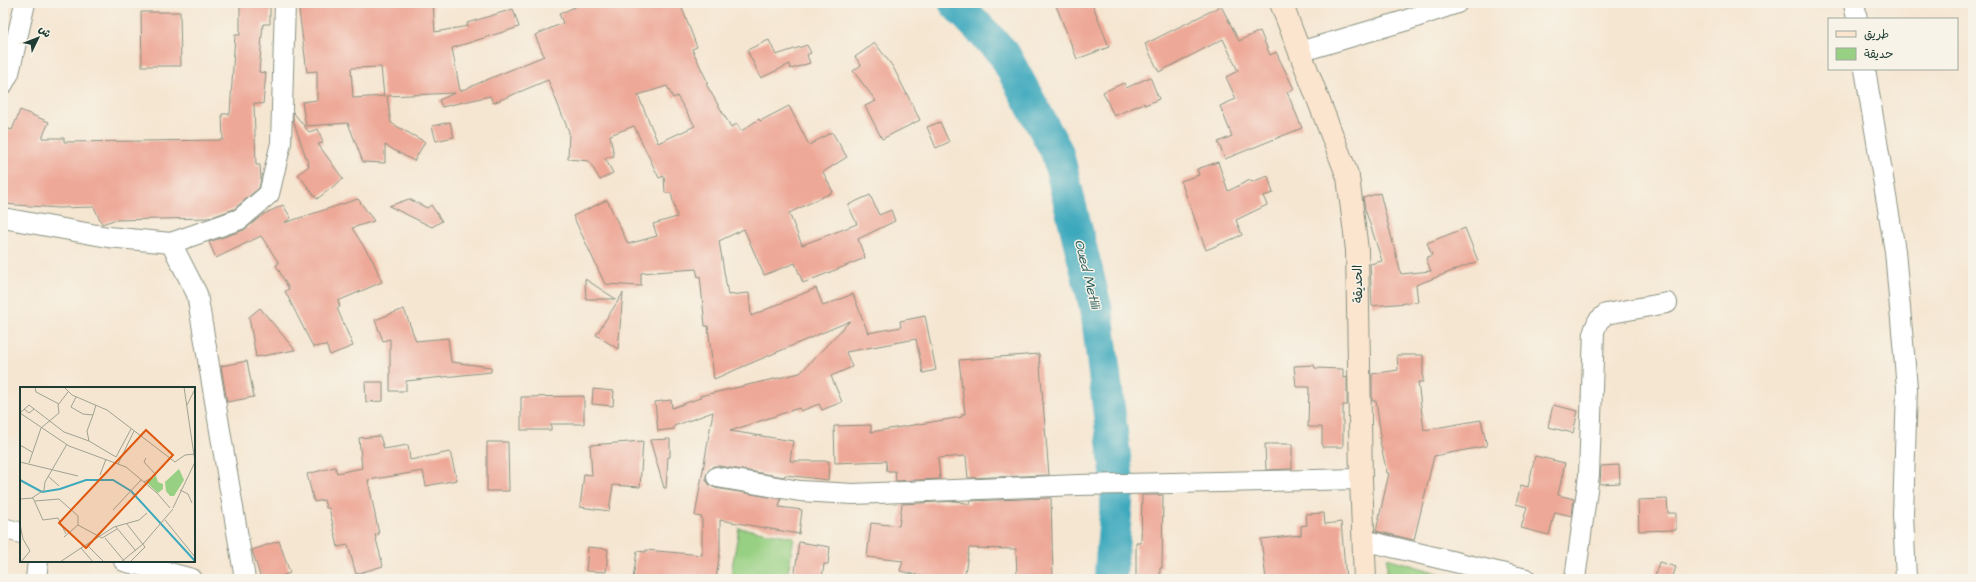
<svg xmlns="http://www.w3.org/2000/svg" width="1976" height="582" viewBox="0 0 1976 582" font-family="'Architects Daughter','Playpen Sans Arabic',sans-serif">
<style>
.green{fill:#97d082;stroke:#5b865b}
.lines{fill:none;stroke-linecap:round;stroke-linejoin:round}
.river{stroke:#3da9bd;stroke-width:33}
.building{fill:#eea897;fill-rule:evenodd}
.street-casing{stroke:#8a9282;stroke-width:22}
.secondary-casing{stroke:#8a9282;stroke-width:24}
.street{stroke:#fff;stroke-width:20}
.secondary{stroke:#fbe5cf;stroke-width:22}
.labels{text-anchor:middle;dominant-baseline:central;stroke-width:3;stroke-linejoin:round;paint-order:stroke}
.street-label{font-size:13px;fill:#1f3d34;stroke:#f7f3e8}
.water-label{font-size:14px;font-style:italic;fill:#285d5d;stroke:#f7f3e8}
.inset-river{fill:none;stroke:#3da9bd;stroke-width:2}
.inset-road{fill:none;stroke:#9fa292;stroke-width:1}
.view{fill:#de580e;fill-opacity:0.15;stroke:#de580e;stroke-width:2}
.inset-edge{fill:none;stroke:#1f3d34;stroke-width:2}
</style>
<rect width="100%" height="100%" fill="#f7f3e8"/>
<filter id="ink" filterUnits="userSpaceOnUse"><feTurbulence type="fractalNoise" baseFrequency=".025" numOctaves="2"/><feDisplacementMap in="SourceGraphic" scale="8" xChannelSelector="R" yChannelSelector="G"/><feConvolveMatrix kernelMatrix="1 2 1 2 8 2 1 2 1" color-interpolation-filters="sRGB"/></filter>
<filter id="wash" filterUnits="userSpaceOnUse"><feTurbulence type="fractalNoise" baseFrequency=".012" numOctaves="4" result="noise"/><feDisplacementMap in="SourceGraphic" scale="16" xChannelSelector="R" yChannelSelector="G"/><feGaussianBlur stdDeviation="0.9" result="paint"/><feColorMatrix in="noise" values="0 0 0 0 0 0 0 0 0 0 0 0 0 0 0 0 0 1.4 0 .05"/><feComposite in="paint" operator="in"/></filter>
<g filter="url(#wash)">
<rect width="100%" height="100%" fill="#f5e6d1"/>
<path class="green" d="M739 528 794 537 787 579H730Z
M1387 558 1458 579H1387Z"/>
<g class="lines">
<path class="river" d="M955 3 1004 54 1057 152 1097 313 1118 485 1110 579"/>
</g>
<g id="blocks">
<path class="building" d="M240 3H270V24H263L259 72 266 73 263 104 254 103 256 165H260L261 179 259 188 234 209 209 218 114 220 102 224 94 207 58 208 3 204V177L8 157 3 156V127L12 130 20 110 49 122 42 138H64V142L223 140 222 114H230L235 35H240Z
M298 3H433L435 32 468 26 467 23 513 9 519 27 452 48 460 91 544 56 535 35 563 23 559 14 584 3H680L697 47 692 49 708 83 706 84 731 127 737 124 741 131 759 119 760 121 789 106 809 145 832 132 847 157 823 172 833 192 789 213 802 245 857 224 848 205 870 195 879 215 891 210 895 221 858 239 865 258 803 283 795 263 764 275 744 229 719 241 728 295 749 293 751 316 816 288 823 306 853 294 868 333 901 327 900 321 925 316 936 370 923 373 916 339 846 352 852 367 831 376 842 402 822 410 819 404 801 411 799 408 730 431 793 441 790 461H829L828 480 785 475 784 477 719 466H713L706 475V481L715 488 781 499 779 507 802 510 799 534 720 520V551L716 579H633L637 551 646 552V550L702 555V517L695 516 713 412 674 426V429L658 431 655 402 671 400 672 408 700 398V396L800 373 850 321 714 379 708 326H705L700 276 698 277 696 269 641 273V286L605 284 573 216 607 200 628 244 657 236 653 224 677 217 671 193H665L664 176 659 178 634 126 610 135 614 156 605 158 613 173 600 180 589 161 568 159 569 132 548 80 493 103 490 96 442 107 439 100 455 93 387 96 391 123 425 142 414 161 385 145V163L363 162 348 123 306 126 302 102 317 100V71L307 72ZM381 67 384 96 353 98 351 68ZM667 86 673 98 677 96 695 126 658 143 638 95Z
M1055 3H1092L1109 47 1077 59Z
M1221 6 1239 41 1260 31 1270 55 1276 52 1294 89 1287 92 1302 128 1225 159 1218 142 1232 136 1220 106 1236 99 1226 77 1238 71 1223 39 1159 72 1145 44Z
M141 12H180L181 66H142Z
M769 40 776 55 807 45 811 53 807 55 810 63 791 69 790 64 761 78 747 50Z
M875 43 893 67 920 120 882 139 865 106 876 101 853 71 861 65 855 57Z
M1150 77 1159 99 1145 105 1144 103 1114 116 1103 92 1124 83 1126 88Z
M293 112 309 132 318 129 323 143 318 144 343 179 317 199 298 174 309 166 293 120Z
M450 122 454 137 436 141 432 126Z
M940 122 949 142 936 148 927 127Z
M1218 162 1228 191 1250 180 1251 182 1268 176 1273 193 1263 196 1267 205 1236 220 1242 235 1206 250 1181 181 1199 175 1197 169Z
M1380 193 1401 274 1431 271 1426 258 1432 255 1427 243 1465 228 1478 261 1416 285 1418 302 1372 306 1370 264 1382 261 1365 209 1363 198Z
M358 199 374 221 352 228 373 261 382 282 338 301 340 307 337 308 353 346 330 355 326 345 313 347 285 291 289 289 276 265 279 263 261 236 216 258 209 242 244 230 264 214 283 205 291 218 284 223Z
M409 199 427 208 431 205 442 221 432 227 389 206Z
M585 279 616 299H586Z
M623 293 618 349 596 335Z
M260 308 295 350 256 357 249 317Z
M404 309 416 341 448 338 451 362 491 367V372L406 381V391H390V339L383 341 375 320Z
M1039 354 1049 475 968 478 966 456 938 458 940 479 896 481 895 471H887L886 461 835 463 834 426 871 425V432L962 417V414H965L959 360Z
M1397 355H1423V382H1418L1424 430 1481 420 1487 446 1434 456 1414 540 1376 531 1389 473H1387L1379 437 1381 436 1376 401H1372V374L1398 370Z
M247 361 254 397 227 402 221 366Z
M1314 365 1315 368 1343 369V378L1347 377V405H1343V447H1322V427H1308L1309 387H1296L1294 366Z
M365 382H383V401L366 402Z
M593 389 614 391 613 406 592 404Z
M584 396V424H551V430H521V397Z
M1553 405 1578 411 1573 433 1548 427Z
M380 436 384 449 408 445 410 460 450 452 457 480 426 486 423 471 368 480 379 534 375 535 383 566 356 574 348 545 338 547 329 508H326L324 500 314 502 307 474 335 467 337 473 362 468 359 438Z
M670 439V457H668L666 488H664L650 440Z
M643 441 640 487 613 485 609 511 580 507 584 474 592 475 590 445Z
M487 442H508L509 491H487Z
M1265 444H1292V469L1266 470Z
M1535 456 1565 463 1558 495 1574 499 1572 516 1555 512 1549 535 1521 528 1527 507 1516 504 1521 485 1528 487Z
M1619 465 1620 483 1600 484 1601 466Z
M1142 495H1163L1162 568H1160V579H1136V543H1141Z
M1051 498 1053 579H1017L1016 549 969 548 964 579H933L900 571 903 561 867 557 871 523 899 526 902 504 956 501 970 504V501Z
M1667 499 1668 513H1676V530L1639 531 1638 500Z
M1324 513 1325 524 1341 522 1346 579H1266L1261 539 1301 535V526L1307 525 1306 514Z
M279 541 290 573 273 579H261L252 550Z
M799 542 830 547 828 564H824L822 579H794Z
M588 547 608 549 606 572 586 571Z
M1659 562 1676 567 1672 579H1654Z"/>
</g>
</g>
<g filter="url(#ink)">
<use href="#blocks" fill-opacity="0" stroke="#8a9282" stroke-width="1"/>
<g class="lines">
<defs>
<path id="street" d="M1854 3 1857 19
M1299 52 1404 21 1457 3
M1865 69 1895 251 1907 388 1903 514 1906 579
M3 84 9 73 25 3
M3 218 108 237 171 243 240 219 269 194 281 143 285 3
M171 243 197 294 245 579
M717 477 800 491 853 494 1078 485 1361 479
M3 528 21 533
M1363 540 1526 579
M124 561 192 579
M36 579 38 561
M1575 579 1589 475 1594 331 1598 321 1606 314 1667 303"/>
<path id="secondary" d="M1281 3 1348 177 1357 250 1361 479 1365 579"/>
</defs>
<use href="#street" class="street-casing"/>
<use href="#secondary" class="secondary-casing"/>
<use href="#street" class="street"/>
<use href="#secondary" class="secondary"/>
</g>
</g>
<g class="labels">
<g class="street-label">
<text transform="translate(1358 284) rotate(-91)">الحديقة</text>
</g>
<g class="water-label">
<text transform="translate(1087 274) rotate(76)">Oued Metlili</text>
</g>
</g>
<g transform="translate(20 387)">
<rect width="175" height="175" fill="#f5e6d1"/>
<path d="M159 82 164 93 154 109H150L146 104 145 95ZM136 89 138 95 143 97V102L138 106 126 95Z" fill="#97d082"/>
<path class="inset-river" d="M0 93 22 105 40 102 66 93H93L111 104 175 174"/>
<path class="inset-road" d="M15 0 16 5 39 17M44 0 52 8 87 23 155 75 165 68 175 67M56 10 51 20 63 27 73 28 76 18M167 18 175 2M4 22 9 26 14 22M0 26 49 59 106 80 137 106 150 121M0 26 9 18 44 45 69 54 96 70 111 42M69 54 67 44 73 28M0 58 12 65M0 75 58 89M9 76 21 41 39 26 38 18 48 5M98 77 114 44M80 88 86 72M28 89 39 99M124 95 136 88 124 75 126 71M160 103 168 107 172 116M12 111 24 103 25 95 47 57M0 112 13 111 23 133 38 131 46 147M15 114 39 112 58 129V138L44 150M153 121 175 75 164 0M93 123 121 93M145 133 175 170M0 137 3 152 10 164 1 175M107 137 125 160 110 175M58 138 82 151 97 142M96 140 116 164M85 151 105 175M66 157 84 175M40 175 61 161M73 175 61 161 94 140 119 133 127 126M101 175 123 157 153 122"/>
<path class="view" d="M126 43 153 68 66 161 39 136Z"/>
<rect width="175" height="175" class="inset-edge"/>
</g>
<rect width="1976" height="582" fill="none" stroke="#f7f3e8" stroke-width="16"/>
<rect x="1828" y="18" width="130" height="52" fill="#f7f3e8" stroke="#a1aaa0"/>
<rect x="1836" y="31" width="20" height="6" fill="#fbe5cf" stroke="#a1aaa0"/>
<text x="1864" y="38" font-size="12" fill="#1f3d34">طريق</text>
<rect x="1836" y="48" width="20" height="12" fill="#97d082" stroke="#a1aaa0"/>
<text x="1864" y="58" font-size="12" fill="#1f3d34">حديقة</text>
<g transform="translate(38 38) rotate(47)" stroke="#f7f3e8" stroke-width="3" paint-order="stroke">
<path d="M0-3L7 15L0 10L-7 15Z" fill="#1f3d34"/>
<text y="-6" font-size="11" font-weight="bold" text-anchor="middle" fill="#1f3d34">ش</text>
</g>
</svg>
